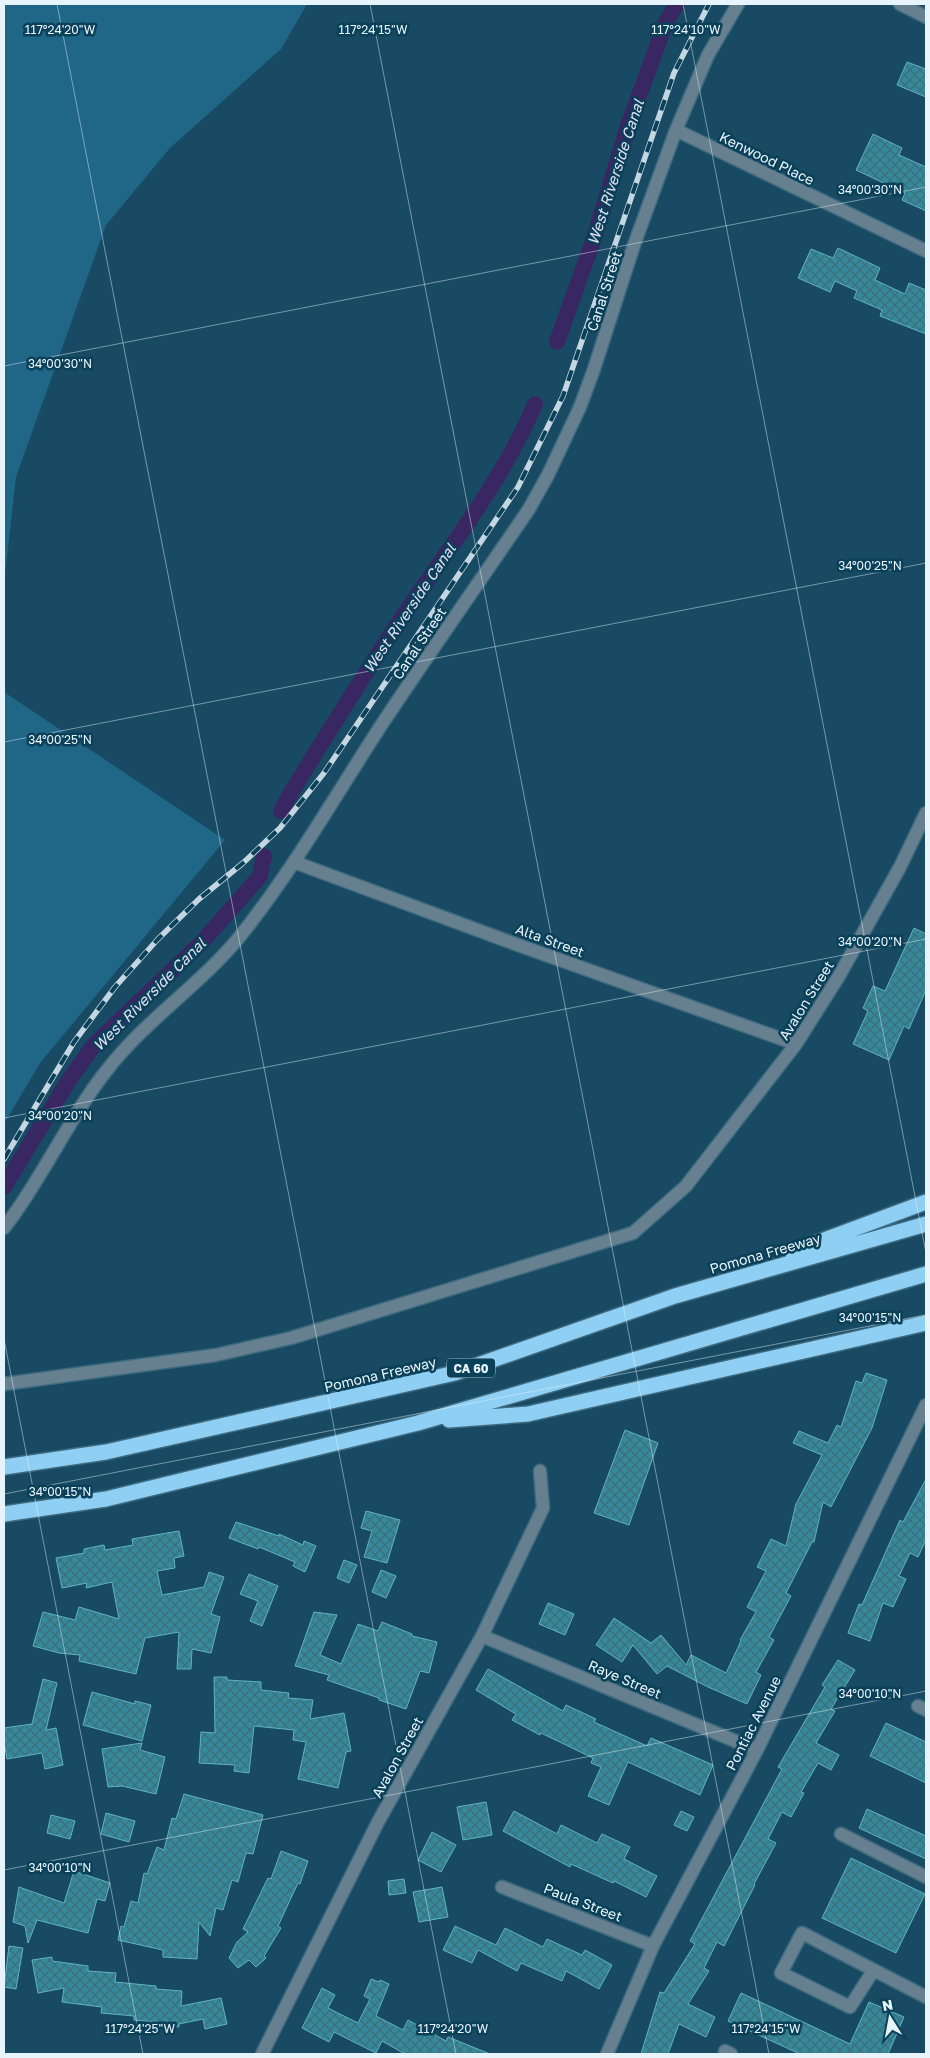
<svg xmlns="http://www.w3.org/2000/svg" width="930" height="2058" viewBox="0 0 930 2058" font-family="'Golos Text',sans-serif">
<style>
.green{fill:#206687}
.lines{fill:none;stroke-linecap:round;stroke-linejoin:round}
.canal{stroke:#382763;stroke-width:16}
.building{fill:url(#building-cross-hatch);stroke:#61b2c4}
.minor-casing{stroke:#3d697f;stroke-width:15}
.highway-casing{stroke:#3d697f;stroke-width:18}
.minor{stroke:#66808f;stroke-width:12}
.highway{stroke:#8ecff3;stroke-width:15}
.rail-casing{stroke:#c3d6e1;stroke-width:5.5}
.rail{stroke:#0a4058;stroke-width:4;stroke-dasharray:11;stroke-linecap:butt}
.ticks{fill:none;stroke:#e8f4fc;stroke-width:1;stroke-opacity:0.45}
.labels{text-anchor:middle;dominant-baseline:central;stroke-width:5;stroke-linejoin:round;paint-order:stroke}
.shield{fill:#0a4058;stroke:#a5becb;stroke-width:1}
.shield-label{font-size:12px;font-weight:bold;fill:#e8f4fc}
.street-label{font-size:14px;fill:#e8f4fc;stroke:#0a4058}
.water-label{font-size:15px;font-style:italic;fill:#e3e0f4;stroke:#0a4058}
.ticks-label{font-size:12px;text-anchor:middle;fill:#e8f4fc;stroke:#0a4058;stroke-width:5;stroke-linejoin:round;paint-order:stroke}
</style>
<defs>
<pattern id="building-cross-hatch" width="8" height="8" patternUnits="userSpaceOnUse" patternTransform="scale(1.25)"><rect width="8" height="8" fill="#35899a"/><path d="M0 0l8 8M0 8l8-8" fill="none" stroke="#3c6f7b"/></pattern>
</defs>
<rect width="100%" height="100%" fill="#184b63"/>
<path class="green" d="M4 4H307L281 49 170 148 106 225 16 477 4 583Z
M4 692 225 840 40 1063 4 1124Z"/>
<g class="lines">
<path class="canal" d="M557 342 594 238 628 126 666 22 677 4
M281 811 292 791C331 728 370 664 412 603 456 539 505 475 535 404
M4 1187 69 1080 94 1045 203 941 260 876 264 856"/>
</g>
<path class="building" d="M907 62 926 69V97L897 85Z
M873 134 902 148 899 155 926 167V211L902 200 905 193 856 170Z
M838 248 880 268 875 280 905 294 909 283 926 290V334L880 316 882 310 854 298 857 291 835 281 830 292 798 278 811 249 833 258Z
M914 928 926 934V990L909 1029 904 1026 889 1060 853 1044 868 1011 863 1008 873 986 885 991Z
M866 1373 887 1380 872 1428 831 1507 823 1502 814 1542H812L786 1593 791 1596 769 1637 774 1640 756 1672 761 1675 747 1704 708 1687 667 1666 657 1674 633 1645 622 1662 596 1645 614 1618 651 1643 661 1635 686 1665 691 1655 726 1673 741 1641 740 1640 756 1612 747 1607 766 1571 757 1567 771 1539 786 1546 796 1504 822 1455 793 1443 799 1431 828 1443 837 1425 841 1427 856 1381 862 1383Z
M625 1430 658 1443 629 1525 594 1513Z
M926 1479V1540L918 1557 910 1553 899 1576 906 1579 893 1607 883 1603 870 1641 848 1633 859 1604 862 1605 900 1520 903 1522Z
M366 1511 400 1520 387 1563 364 1557 372 1531 361 1528Z
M236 1522 279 1536V1534L303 1545 304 1541 316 1546 305 1572 293 1566 295 1562 259 1547 258 1549 229 1538Z
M179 1531 184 1556 174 1558 175 1568 157 1571 162 1595 204 1587 209 1572 224 1577 211 1614 220 1617 211 1653 192 1649 191 1669H177L179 1632 145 1638 136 1674 79 1661 80 1655 59 1653 33 1646 43 1612 75 1620 79 1607 119 1619 112 1582 86 1588 87 1583 62 1588 56 1558 84 1553V1549L104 1545 105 1550 133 1545 132 1539Z
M344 1560 357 1565 349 1583 337 1578Z
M381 1570 396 1576 386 1598 372 1592Z
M249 1574 278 1586 262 1626 250 1621 258 1601 240 1594Z
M548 1603 574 1614 565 1635 539 1624Z
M314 1612 337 1615 320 1655 341 1664 358 1624 378 1631 382 1622 412 1634V1636L437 1642 429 1673 420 1671 406 1709 379 1700V1698L327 1680 329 1675 295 1666Z
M838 1660 855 1670 831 1709 835 1711 816 1743 839 1755 831 1770 818 1763 801 1792 804 1793 791 1817 782 1812 768 1839 776 1843 754 1884 755 1885 724 1946 717 1942 704 1968 709 1971 688 2004 715 2017 706 2037 679 2024 668 2054H641L660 1992 664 1993 695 1944 690 1941 782 1769 778 1767 825 1687 822 1685Z
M488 1669 563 1711 566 1705 596 1719 594 1722 647 1746 651 1738 713 1765 700 1795 628 1762 609 1805 588 1796 601 1767 591 1763 593 1758 541 1733 540 1735 512 1720 516 1714 476 1690Z
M214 1677H227V1680L261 1682V1690L289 1693 288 1698 313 1700 310 1719 344 1713 351 1751 346 1752 338 1788 298 1779 306 1742 293 1740 294 1730 254 1726 249 1773 234 1771 235 1765 199 1763 201 1732 215 1733Z
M43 1679 57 1683 46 1730 56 1728 63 1765 45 1769 42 1753 7 1759 4 1742V1728L32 1724Z
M92 1692 135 1704V1701L151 1705 142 1741 83 1725Z
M886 1723 926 1742V1783L870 1756Z
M142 1743 140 1750 165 1757 156 1794 122 1786 108 1787 102 1749Z
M184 1794 263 1815 253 1854 246 1853 238 1882 232 1880 223 1910 216 1908 210 1936 199 1922 197 1959 163 1957V1950L118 1940 121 1926 124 1927 131 1901 138 1903 144 1873 147 1874 157 1847 164 1850 172 1818 176 1819Z
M486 1802 492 1835 463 1840 457 1807Z
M867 1809 926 1836V1859L859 1828Z
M514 1811 557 1834 561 1825 597 1843 602 1834 630 1847 624 1859 657 1876 646 1897 614 1881 613 1883 571 1864 570 1867 503 1831Z
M681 1811 694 1817 687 1831 674 1825Z
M106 1813 135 1821 129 1842 101 1834Z
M51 1815 75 1821 70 1839 47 1833Z
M432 1832 456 1845 441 1872 418 1860Z
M281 1851 308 1861 300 1884 298 1883 278 1926 281 1928 264 1956 266 1958 256 1967 249 1960 238 1968 229 1958 237 1942 248 1932 243 1929 268 1878 271 1879Z
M851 1858 925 1894 896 1953 822 1918Z
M74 1871 110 1883 105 1901 97 1899 88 1933 37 1920 28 1943 25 1926 13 1922 19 1887 64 1903Z
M404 1879 406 1893 389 1895 388 1881Z
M442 1887 448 1917 419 1922 413 1892Z
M455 1926 496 1945 505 1928 543 1947 547 1939 582 1955 585 1950 612 1965 599 1989 566 1971 562 1981 521 1963 517 1971 478 1950 472 1963 443 1950Z
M9 1946 23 1948 16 1989 4 1987Z
M52 1957V1961L88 1966V1971L116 1973 115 1982 156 1986V1989L182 1991 181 2006 221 1998 227 2024 205 2029 203 2019 179 2024V2027L158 2025V2022L134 2020V2016L101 2013 102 2007 62 2002 64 1988 38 1993 32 1960Z
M371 1979 379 1982 380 1980 389 1984 376 2016 403 2030 408 2020 446 2041 448 2037 490 2054H405L382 2041 376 2053 334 2032 329 2042 302 2028 322 1988 335 1995 328 2008 358 2023 370 1999 364 1996Z
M741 1993 850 2044 869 2002 904 2017 888 2054H800L728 2021Z"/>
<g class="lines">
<defs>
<path id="minor" d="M900 4 926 17
M676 130 926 251
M294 862 518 945 796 1044
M4 1228C43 1178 68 1119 107 1070 147 1018 205 982 245 930 296 865 337 793 382 724 430 652 480 581 529 509L548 475 580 407 594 369 634 245 676 130 708 55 738 4
M4 1384 216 1355 291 1338 633 1233 686 1186 796 1044 839 976 900 867 926 813
M482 1636 757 1750
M918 1706 926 1710
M841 1834 926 1877
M502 1887 653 1946
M873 1971 850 2007 781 1973 802 1933 926 1997
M725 2051 731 2054
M262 2054 378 1822 482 1636 543 1508 540 1471
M607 2054 653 1946 757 1750 926 1405"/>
<path id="highway" d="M792 1252 926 1202
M449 1420 528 1414 926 1323
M4 1467 106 1452 455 1373 675 1296 926 1224
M4 1514 106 1499 418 1423 926 1274"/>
</defs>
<use href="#minor" class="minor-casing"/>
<use href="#highway" class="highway-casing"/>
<use href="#minor" class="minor"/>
<use href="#highway" class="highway"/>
<defs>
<path id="rail" d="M4 1159 74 1042 115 987 158 939 199 899 243 863 280 828 324 773 518 487 563 396 674 73 709 4"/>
</defs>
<use href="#rail" class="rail-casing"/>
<use href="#rail" class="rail"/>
</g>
<path class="ticks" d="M57 4 456 2054M370 4 769 2054M683 4 926 1253M4 366 926 187M4 742 926 563M4 1118 926 939M4 1339 143 2054M4 1494 926 1315M4 1870 926 1691"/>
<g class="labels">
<rect class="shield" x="447" y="1358.5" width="48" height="19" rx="4"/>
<g class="shield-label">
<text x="471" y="1368">CA 60</text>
</g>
<g class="street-label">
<text transform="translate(767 158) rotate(26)">Kenwood Place</text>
<text transform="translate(604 291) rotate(-72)">Canal Street</text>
<text transform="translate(419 643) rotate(-56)">Canal Street</text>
<text transform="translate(550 940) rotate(20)">Alta Street</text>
<text transform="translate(806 1000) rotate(-58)">Avalon Street</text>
<text transform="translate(765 1253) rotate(-16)">Pomona Freeway</text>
<text transform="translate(380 1374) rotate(-13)">Pomona Freeway</text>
<text transform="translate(625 1679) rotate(23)">Raye Street</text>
<text transform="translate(753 1723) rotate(-63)">Pontiac Avenue</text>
<text transform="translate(397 1757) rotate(-61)">Avalon Street</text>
<text transform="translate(583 1902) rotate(21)">Paula Street</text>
</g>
<g class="water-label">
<text transform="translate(615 172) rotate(-72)">West Riverside Canal</text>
<text transform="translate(409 608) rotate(-56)">West Riverside Canal</text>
<text transform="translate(149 994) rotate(-45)">West Riverside Canal</text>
</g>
</g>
<g class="ticks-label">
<text x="60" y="34">117°24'20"W</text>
<text x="373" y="34">117°24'15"W</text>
<text x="686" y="34">117°24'10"W</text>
<text x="870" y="194">34°00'30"N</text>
<text x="60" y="368">34°00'30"N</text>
<text x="870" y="570">34°00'25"N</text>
<text x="60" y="744">34°00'25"N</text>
<text x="870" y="946">34°00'20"N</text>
<text x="60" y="1120">34°00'20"N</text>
<text x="870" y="1322">34°00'15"N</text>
<text x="60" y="1496">34°00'15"N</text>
<text x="870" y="1698">34°00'10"N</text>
<text x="60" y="1872">34°00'10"N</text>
<text x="140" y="2033">117°24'25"W</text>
<text x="453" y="2033">117°24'20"W</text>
<text x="766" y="2033">117°24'15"W</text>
</g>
<rect width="930" height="2058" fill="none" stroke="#e8f4fc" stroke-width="10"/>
<g transform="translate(890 2018) rotate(349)" stroke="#0a4058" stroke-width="4" paint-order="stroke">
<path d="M0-4L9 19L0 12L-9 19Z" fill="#e8f4fc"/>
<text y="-8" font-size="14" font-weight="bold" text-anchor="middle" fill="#e8f4fc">N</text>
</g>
</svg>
